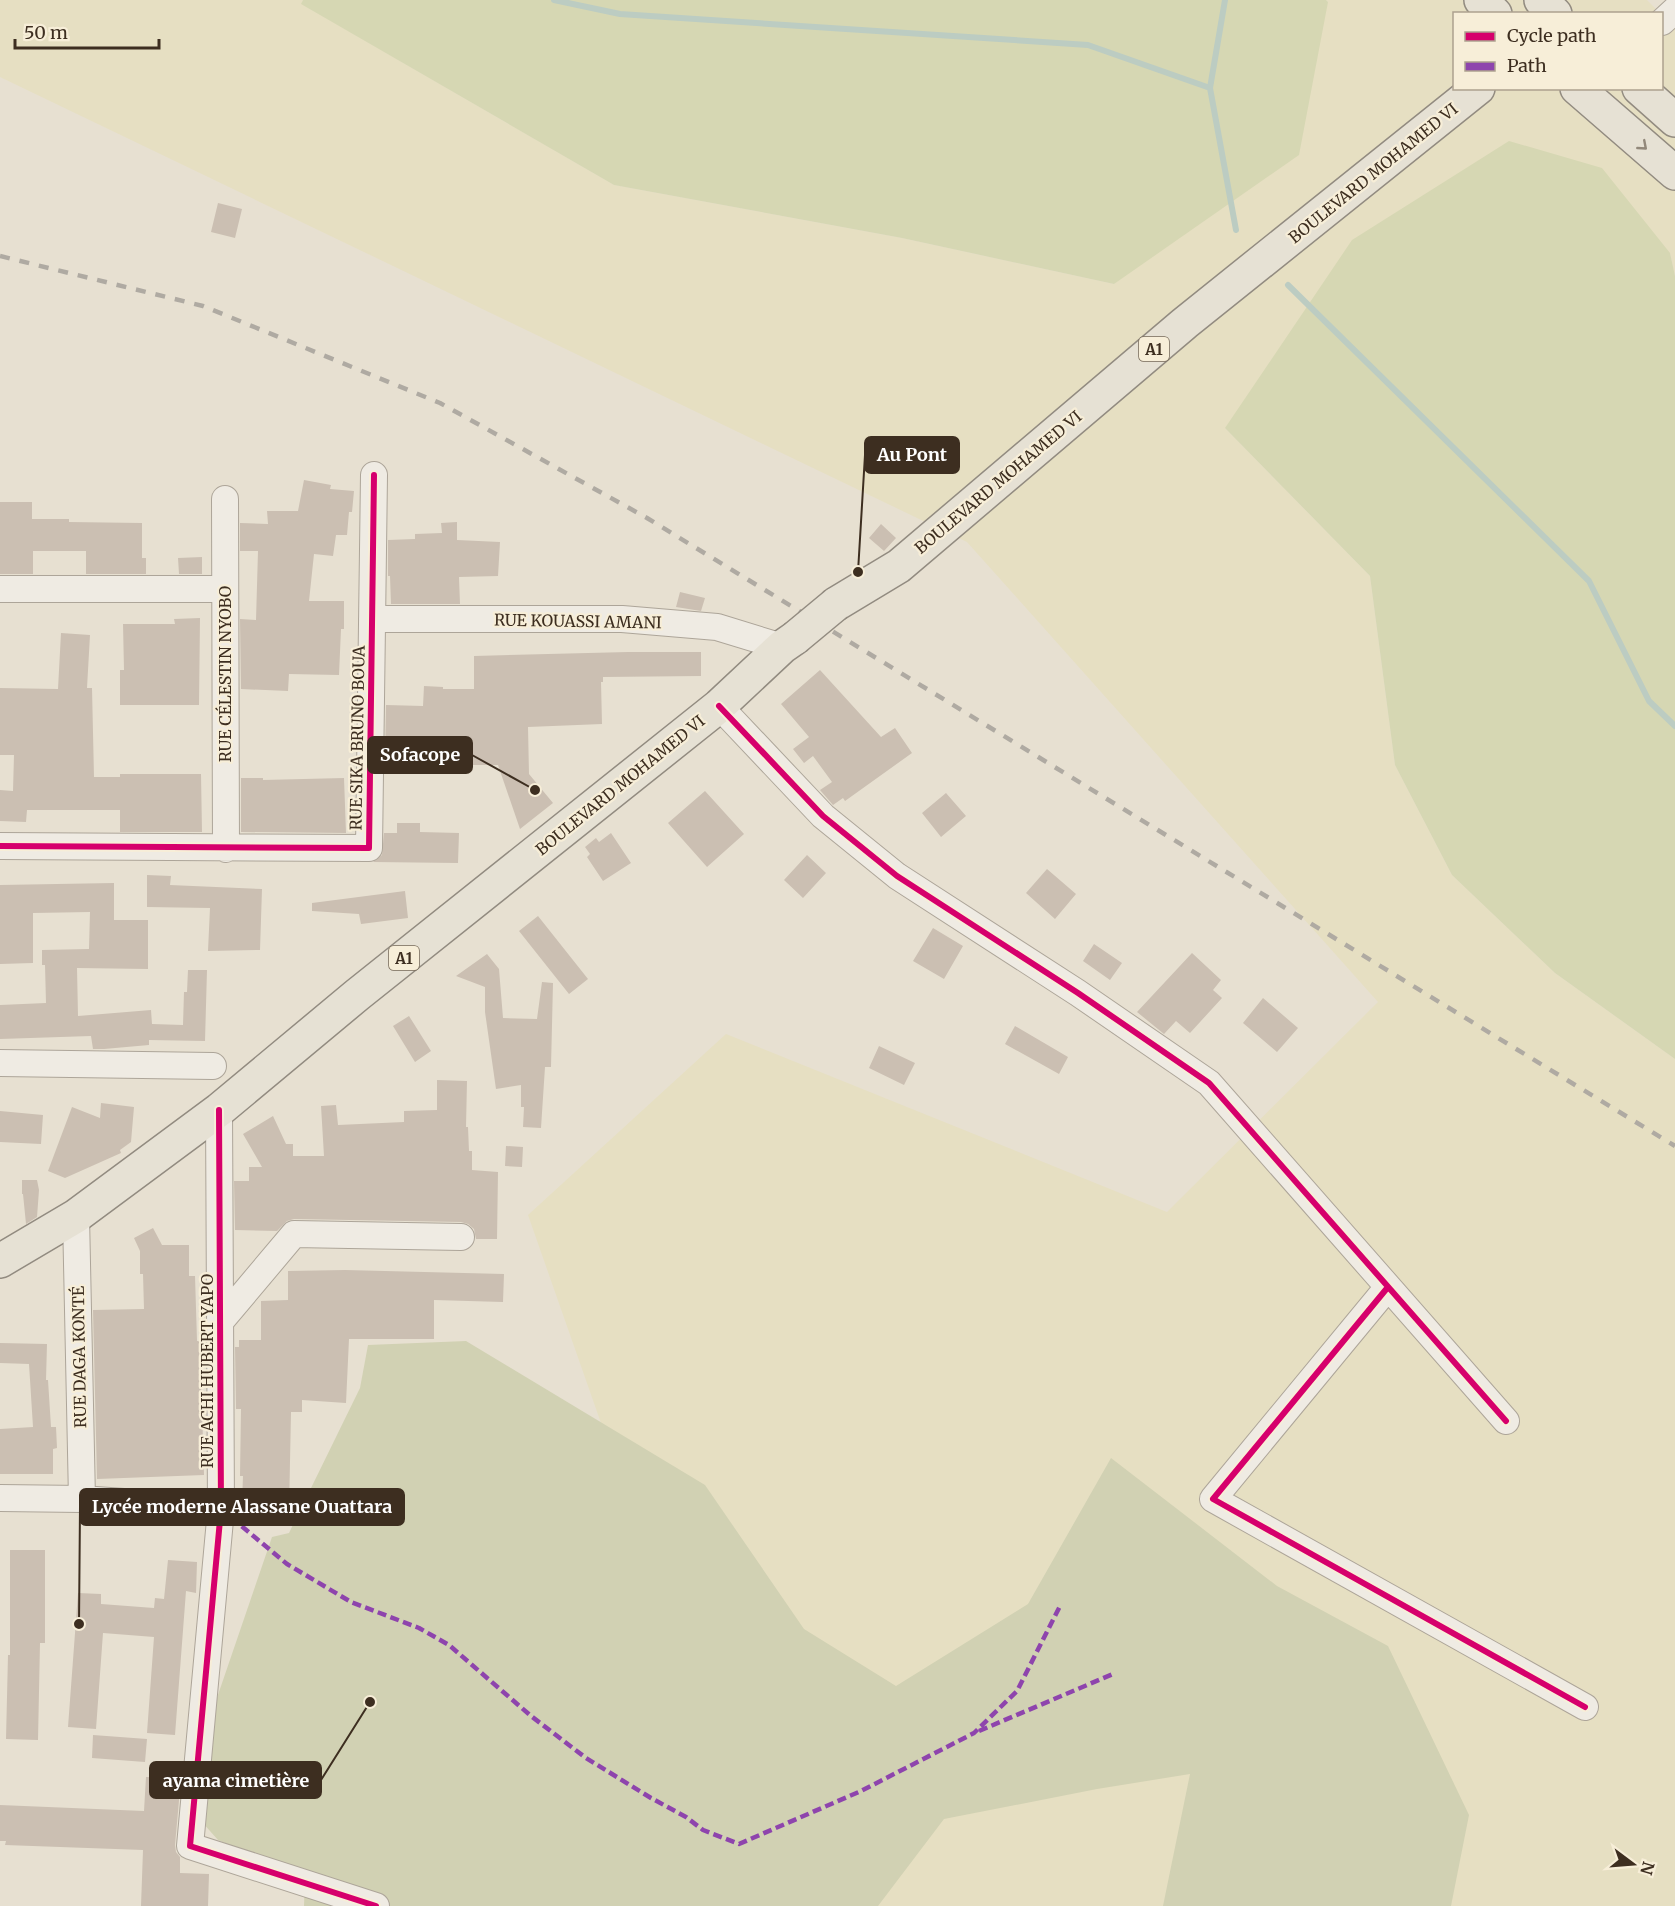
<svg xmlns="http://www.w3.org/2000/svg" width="1675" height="1906" viewBox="0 0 1675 1906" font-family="Merriweather,serif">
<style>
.farmland{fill:#e6dfc2}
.green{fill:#d6d7b3}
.cemetery{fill:#d1d1b3}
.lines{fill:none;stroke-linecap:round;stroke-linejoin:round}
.stream{stroke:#bcccc2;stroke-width:6}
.building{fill:#cbbfb2}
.minor-casing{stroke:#ada599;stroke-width:28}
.major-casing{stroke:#928b80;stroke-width:36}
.minor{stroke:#efebe3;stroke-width:26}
.major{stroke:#e6e1d4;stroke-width:33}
.rail{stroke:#afaaa2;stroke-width:4.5;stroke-dasharray:10 10;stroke-linecap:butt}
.major-bridge-casing{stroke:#928b80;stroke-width:36;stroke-linecap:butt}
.major-bridge{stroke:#e6e1d4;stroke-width:33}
.quiet{stroke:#8e44ad;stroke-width:4.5;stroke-dasharray:9 4.5;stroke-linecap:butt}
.cycleway-casing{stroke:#f7eed8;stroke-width:10}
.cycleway{stroke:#d6006c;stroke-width:6}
.oneway{stroke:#92887a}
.labels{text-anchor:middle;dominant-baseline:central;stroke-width:4.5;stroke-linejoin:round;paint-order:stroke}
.shield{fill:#f7eed8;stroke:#756857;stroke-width:1.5}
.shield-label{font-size:15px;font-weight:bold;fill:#3d2e20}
.street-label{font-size:16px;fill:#3d2e20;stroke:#f7eed8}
.leader{fill:none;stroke:#3d2e20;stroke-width:2}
.callout-dot{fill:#3d2e20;stroke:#f7eed8;stroke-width:2}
.callout{fill:#3d2e20;stroke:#3d2e20;stroke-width:2}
.callout-label{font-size:18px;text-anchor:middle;font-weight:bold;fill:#fff}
</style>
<rect width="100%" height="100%" fill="#e7e0d1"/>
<path class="farmland" d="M0 0H303L302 4 614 185 902 238 1114 284 1328 2 1326 0H1647L1661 14H1454V88H1662V14L1675 27V276L1670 253 1225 428 1370 576 1395 765 1452 875 1555 973 1675 1059V1906H616L721 1765 528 1215 726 1034 1167 1212 1378 1002 967 542 0 77Z"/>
<path class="green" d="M303 0H1326L1328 2 1299 155 1114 284 902 238 614 185 301 4Z
M1509 141 1602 168 1670 253 1675 276V1059L1555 973 1452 875 1395 765 1370 576 1225 428 1352 240Z"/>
<path class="cemetery" d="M466 1341 705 1485 804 1629 896 1686 1028 1604 1111 1458 1277 1586 1388 1646 1469 1815 1451 1906H1163L1190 1774 1097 1789 944 1819 878 1906H304L305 1877 218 1840 202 1822 207 1727 272 1537 289 1533 360 1388 368 1345Z"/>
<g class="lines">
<path class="stream" d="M554 0 620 14 1088 45 1210 88
M1225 0 1210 88 1236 230
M1288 285 1589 581 1649 701 1675 726"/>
</g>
<path class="building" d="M218 203 242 209 235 238 211 232Z
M304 480 331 485 330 489 354 491 352 512H349L347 535H336L333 556 314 554 309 601H344V629H341L339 675 289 674 288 691 241 689 240 619 256 620 258 551H240V523L268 524 267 511H298Z
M0 502H32V519H69V522L142 523V558H146V574H86V551H33V574H0Z
M457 522V540L500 542 498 576 459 577 460 604H391L390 576H388V540L415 539V534L442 533 441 523Z
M881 524 896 538 884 551 869 538Z
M202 557V574H179L178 558Z
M680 592 705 598 701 611 676 607Z
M200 618 199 705H120V670H124L123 624H175L174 619Z
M61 633 90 635 87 688H92L94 777H120V774H201L202 832H120V810H27L26 822 0 821V790L13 791 14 755H0V688L58 689Z
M628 652H701V676L603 677V682H601L602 724 528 727 529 774 553 803 520 829 498 765H458V762L407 761V757L385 758 386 705 423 706 424 686 443 687V689H474V656Z
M820 670 881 737 895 728 912 753 845 801 843 798 833 805 820 790 832 782 813 756 804 763 793 749 809 737 781 704Z
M241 778H263V780L344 778 346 833 241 832Z
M705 791 744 834 707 867 668 823Z
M946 793 966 816 941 837 922 813Z
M397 823H420V832L459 833 458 863 373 862 382 855 384 833H397Z
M611 833 631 863 603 881 587 857 590 854 585 847 596 838 599 842Z
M807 855 826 873 803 898 784 880Z
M1047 869 1076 894 1055 919 1026 893Z
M147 875 171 876 170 885 262 889 260 950 208 951 210 908 147 907Z
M114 883V920H148V969L77 968 78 1016 151 1010 152 1024 183 1025 184 992H187L188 970H207L205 1041 149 1040V1045L104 1049H93L91 1036 0 1039V1005L46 1003 45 965H42V950L89 949 90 912 33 913V963L0 964V885Z
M405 891 408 918 361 924 359 914 312 911V903Z
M538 916 588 979 569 994 519 931Z
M933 928 963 946 944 979 913 961Z
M1094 944 1122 963 1110 980 1083 961Z
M1192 953 1221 980 1213 990 1222 998 1190 1033 1176 1021 1164 1034 1137 1012Z
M487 954 499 969 503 1018 537 1019 542 982 553 983 551 1067H545L541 1128 523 1127 524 1107H521V1085L496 1089 485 1012V987L456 976Z
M1263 998 1298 1028 1277 1052 1243 1023Z
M409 1016 431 1051 415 1062 393 1026Z
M1015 1026 1068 1057 1059 1074 1005 1044Z
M879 1046 915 1063 904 1085 869 1068Z
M437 1080 467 1081 466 1127H468L469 1151H472V1170L498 1172 497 1239H476L474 1229 468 1224 461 1222 294 1219 287 1221 277 1231 235 1230 234 1181H249V1167H262L243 1134 273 1116 286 1144H293V1156H324L321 1106 336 1105 338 1125 404 1122V1111L437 1110Z
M101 1103 134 1107 131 1142 120 1150 121 1153 65 1178 48 1171 72 1107 100 1118Z
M0 1111 43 1115 41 1144 0 1142Z
M506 1146 523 1147 522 1167 505 1166Z
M22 1180H37L39 1190 37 1217 26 1224 23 1194H22Z
M153 1228 162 1245H189V1276H195L197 1341H200L204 1475 97 1479 93 1310 144 1309 143 1274H140V1251L134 1238Z
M345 1270 504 1274 503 1302 434 1300V1339H349L346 1403 302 1400V1412H291L289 1511H265V1503L242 1502 243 1476H240L241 1409H236L235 1347H239V1340H261V1301L288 1300V1271Z
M0 1343 47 1344 46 1380H48L51 1427H56L57 1448 53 1449V1474H0V1429L33 1427 29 1364 0 1363Z
M10 1550H45V1643H40L38 1740 6 1739 8 1655H10Z
M168 1560 197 1562 196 1593 186 1591 175 1735 147 1733 154 1637 103 1633 96 1729 68 1727 78 1593 101 1594V1604L154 1608 155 1598 164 1599Z
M93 1735 147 1739 145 1762 92 1758Z
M146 1777 181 1778 175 1845 176 1852 180 1857V1873L209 1874 208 1906H141L143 1850 5 1845 6 1841H0V1805L144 1811Z"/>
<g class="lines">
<defs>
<path id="minor" d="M1662 22 1675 10
M225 499 226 849
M0 589H225
M372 619H622L717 627 782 647
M719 706 823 816 897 876 1078 993 1209 1083 1506 1421
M0 846 369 848 374 475
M0 1063 213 1066
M219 1110 221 1509 190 1846 376 1906
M76 1216 82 1499
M1388 1287 1213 1499 1585 1707
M220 1322 294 1234 461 1237
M0 1498 82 1499 221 1509"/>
<path id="major" d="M1481 0 1495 14
M1541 0 1555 14
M1577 88 1675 173
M1639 88 1675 120
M836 604 899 566 1185 323 1478 88
M0 1261 76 1216 219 1110 357 995 719 706 782 647 795 638"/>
</defs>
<use href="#minor" class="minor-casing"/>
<use href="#major" class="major-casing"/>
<use href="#minor" class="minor"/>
<use href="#major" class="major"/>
<path class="rail" d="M0 256 203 306 440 403 647 518 1675 1146"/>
<defs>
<path id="major-bridge" d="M795 638 836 604"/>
</defs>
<use href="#major-bridge" class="major-bridge-casing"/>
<use href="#major-bridge" class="major-bridge"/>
<path class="quiet" d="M221 1509 287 1564 351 1602 419 1628 449 1645 531 1716 586 1758 651 1798 686 1817 703 1830 739 1844 861 1791 974 1733 1017 1691 1060 1606
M979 1731 1113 1674"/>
<defs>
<path id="cycleway" d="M719 706 823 816 897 876 1078 993 1209 1083 1506 1421
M0 846 369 848 374 475
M219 1110 221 1509 190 1846 376 1906
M1388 1287 1213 1499 1585 1707"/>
</defs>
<use href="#cycleway" class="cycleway-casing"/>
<use href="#cycleway" class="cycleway"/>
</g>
<defs><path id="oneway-chevron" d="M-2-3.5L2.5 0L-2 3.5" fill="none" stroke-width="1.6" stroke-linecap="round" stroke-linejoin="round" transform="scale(1.5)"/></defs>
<use class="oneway" href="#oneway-chevron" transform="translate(1643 146) rotate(41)"/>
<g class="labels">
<g class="shield">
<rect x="1139" y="337" width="30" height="24" rx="4.5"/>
<rect x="389" y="946" width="30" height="24" rx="4.5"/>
</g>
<g class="shield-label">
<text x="1154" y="349">A1</text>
<text x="404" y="958">A1</text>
</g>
<g class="street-label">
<text transform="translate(1373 173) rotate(-39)">BOULEVARD MOHAMED VI</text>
<text transform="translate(998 482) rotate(-40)">BOULEVARD MOHAMED VI</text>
<text transform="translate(578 621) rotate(1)">RUE KOUASSI AMANI</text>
<text transform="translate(225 674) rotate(-90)">RUE CÉLESTIN NYOBO</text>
<text transform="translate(357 738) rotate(-89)">RUE SIKA BRUNO BOUA</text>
<text transform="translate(620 785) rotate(-39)">BOULEVARD MOHAMED VI</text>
<text transform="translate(79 1357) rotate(-91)">RUE DAGA KONTÉ</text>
<text transform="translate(207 1371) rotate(-90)">RUE ACHI HUBERT YAPO</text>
</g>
</g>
<path class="leader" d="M858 572L865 455M535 790L472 755M79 1624L80 1507M370 1702L321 1780"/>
<g class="callout-dot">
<circle cx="858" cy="572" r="6"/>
<circle cx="535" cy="790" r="6"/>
<circle cx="79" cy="1624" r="6"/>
<circle cx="370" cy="1702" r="6"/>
</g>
<g class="callout">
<rect x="865" y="437" width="94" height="36" rx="6"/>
<rect x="368" y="737" width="104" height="36" rx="6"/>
<rect x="80" y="1489" width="324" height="36" rx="6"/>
<rect x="150" y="1762" width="171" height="36" rx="6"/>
</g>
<g class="callout-label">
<text x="912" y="461">Au Pont</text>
<text x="420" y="761">Sofacope</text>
<text x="242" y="1513">Lycée moderne Alassane Ouattara</text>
<text x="236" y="1787">ayama cimetière</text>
</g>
<rect x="1453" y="12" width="210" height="78" fill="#f7eed8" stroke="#ada18e" stroke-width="1.5"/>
<rect x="1465" y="32" width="30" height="9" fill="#d6006c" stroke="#ada18e" stroke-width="1.5"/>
<text x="1507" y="42" font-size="18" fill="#3d2e20">Cycle path</text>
<rect x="1465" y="62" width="30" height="9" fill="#8e44ad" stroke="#ada18e" stroke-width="1.5"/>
<text x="1507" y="72" font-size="18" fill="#3d2e20">Path</text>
<g transform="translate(1633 1864) rotate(106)" stroke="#f7eed8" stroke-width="4.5" paint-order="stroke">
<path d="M0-4.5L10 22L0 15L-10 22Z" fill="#3d2e20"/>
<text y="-9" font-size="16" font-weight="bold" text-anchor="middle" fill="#3d2e20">N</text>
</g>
<path d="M15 39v9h144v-9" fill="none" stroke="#3d2e20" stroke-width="3"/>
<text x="24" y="39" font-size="18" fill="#3d2e20" stroke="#f7eed8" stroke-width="4.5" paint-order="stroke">50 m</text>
</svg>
